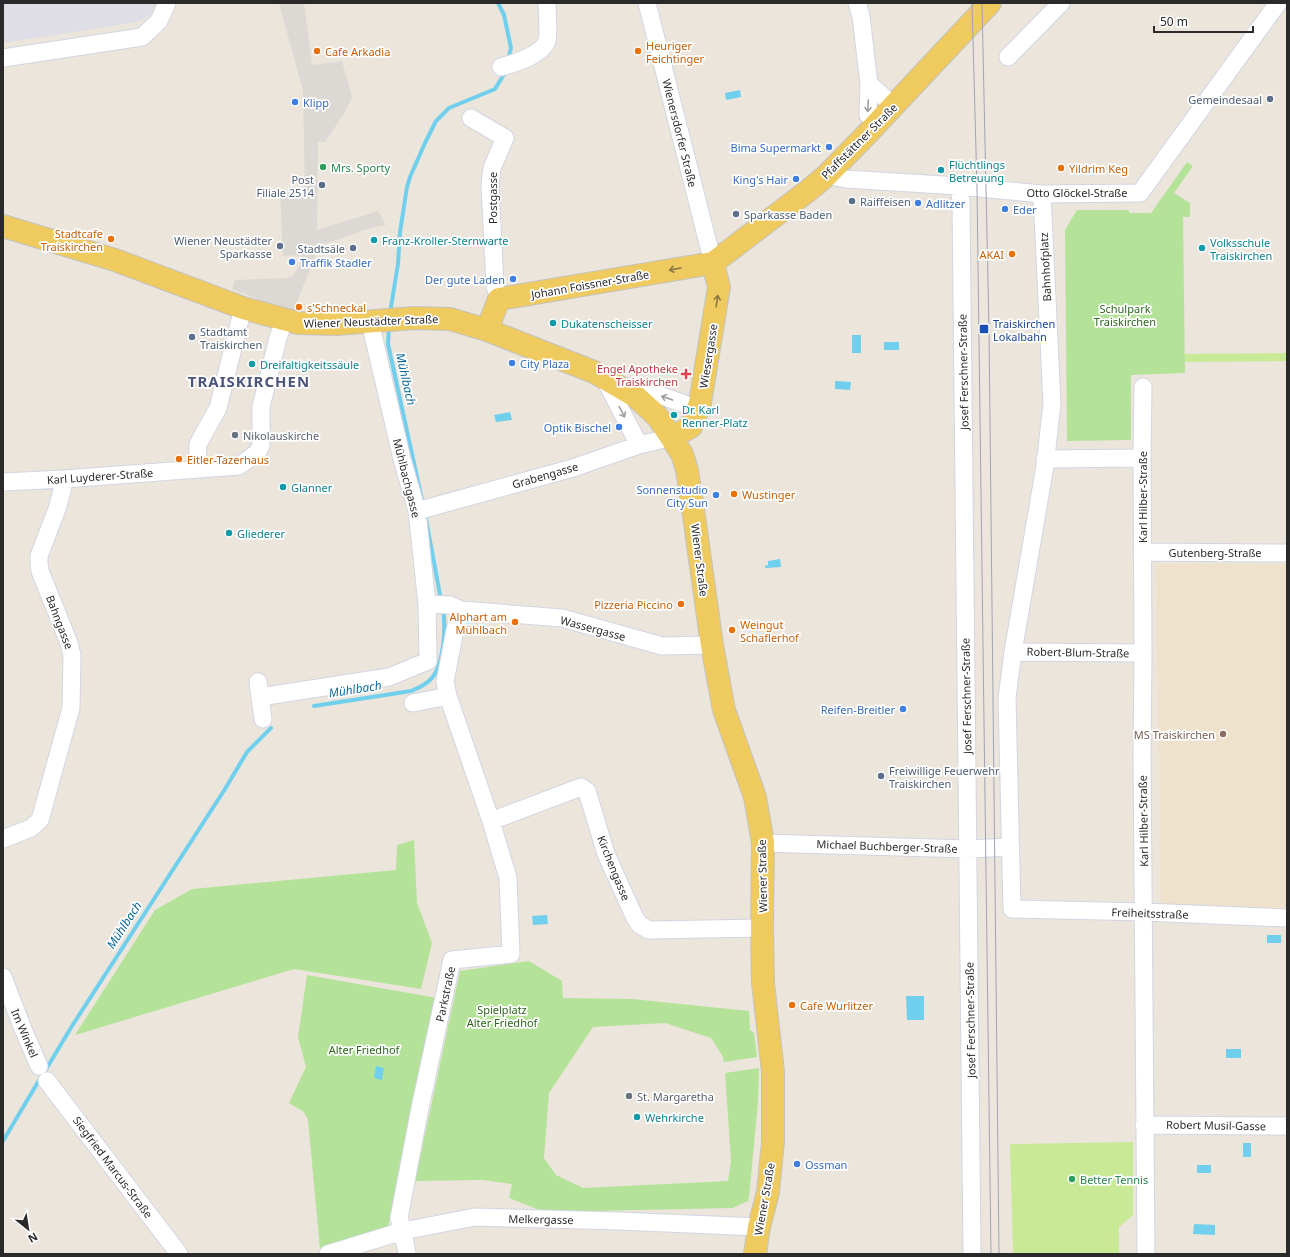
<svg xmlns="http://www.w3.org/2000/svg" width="1290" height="1257" viewBox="0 0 1290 1257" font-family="'Noto Sans',sans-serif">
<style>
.industrial{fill:#dfdde5}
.education{fill:#eee2cc}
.green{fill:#b4e299}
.pitch{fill:#c8e995}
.plaza{fill:#dcd8d3}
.water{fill:#70cfed}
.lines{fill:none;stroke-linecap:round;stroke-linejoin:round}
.stream{stroke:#70cfed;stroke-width:4}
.minor-casing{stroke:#d2d5e3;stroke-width:19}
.major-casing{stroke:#c3c3c3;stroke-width:24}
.minor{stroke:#fff;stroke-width:17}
.major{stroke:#efca5f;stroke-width:22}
.tram{stroke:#9fa3b4;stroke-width:1}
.oneway{stroke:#9f9f9f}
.oneway2{stroke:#8c7a44}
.food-dot{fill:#e8710a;stroke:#fff;stroke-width:1.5}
.service-dot{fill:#5c6f8a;stroke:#fff;stroke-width:1.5}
.shop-dot{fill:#3f7fe0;stroke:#fff;stroke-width:1.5}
.leisure-dot{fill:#2e9e5b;stroke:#fff;stroke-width:1.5}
.culture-dot{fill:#0f9aa8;stroke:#fff;stroke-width:1.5}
.transit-dot{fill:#1a4fb4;stroke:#fff;stroke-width:1.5}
.health-dot{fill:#e0444e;stroke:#fff;stroke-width:1.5}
.worship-dot{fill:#6b7280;stroke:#fff;stroke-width:1.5}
.education-dot{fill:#8d6e63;stroke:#fff;stroke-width:1.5}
.labels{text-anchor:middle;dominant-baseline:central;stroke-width:3.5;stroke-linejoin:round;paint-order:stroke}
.food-label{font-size:11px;fill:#c56008;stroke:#fff;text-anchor:start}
.service-label{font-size:11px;fill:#4e5e75;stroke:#fff;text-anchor:end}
.shop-label{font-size:11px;fill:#366cbe;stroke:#fff;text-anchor:start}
.street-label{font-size:11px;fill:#2a2a2a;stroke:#fff}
.culture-label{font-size:11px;fill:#0d838f;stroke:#fff;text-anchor:start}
.leisure-label{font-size:11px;fill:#27864d;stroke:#fff;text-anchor:start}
.park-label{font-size:11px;fill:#2c671b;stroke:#fff}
.transit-label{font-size:11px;fill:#164399;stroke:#fff;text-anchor:start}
.health-label{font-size:11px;fill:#be3a42;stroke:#fff;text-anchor:end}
.worship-label{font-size:11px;fill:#5b616d;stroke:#fff;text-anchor:start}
.education-label{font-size:11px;fill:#785e54;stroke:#fff;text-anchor:end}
.water-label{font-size:12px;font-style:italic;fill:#0f6d9a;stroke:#fff}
.district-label{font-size:15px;font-weight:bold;letter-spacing:1px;fill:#4b557b;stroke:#fff}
</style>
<rect width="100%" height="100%" fill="#ece5dc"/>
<path class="industrial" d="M3 3H156L151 14 138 22 3 43Z"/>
<path class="education" d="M1156 564H1287V909L1161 904Z"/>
<path class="green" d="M1187 162 1193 166 1174 193 1190 203V217H1183L1185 373 1131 375V440L1067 441 1065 230 1077 210H1129V213H1151Z
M414 840 417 903 432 943 421 989 294 969 75 1035 155 910 192 889 396 870 397 845Z
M529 961 562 981 563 998 632 999 749 1011 750 1030 754 1033 757 1057 724 1062 723 1057 711 1038 665 1023 593 1027 549 1093 544 1158 556 1175 583 1188 728 1181 731 1161 725 1073 759 1068 758 1102 749 1197 748 1201 733 1208 545 1212 509 1198 512 1184 483 1180 415 1181 460 971Z
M307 975 437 998 388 1227 320 1249 308 1120 304 1112 289 1103 306 1067 298 1037Z"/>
<path class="pitch" d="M1287 353V361L1185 362V354Z
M1133 1142V1215L1119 1227V1254H1013L1010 1144Z"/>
<path class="plaza" d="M279 3H304L312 65 342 61 352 97 345 112 325 142H318L317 230 378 211 386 225 370 228 317 247 314 259 297 302 295 313 232 289 235 280 288 278 293 276 299 266 301 255 283 256 280 193 305 192 303 91Z"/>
<path class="water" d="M740 90 741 97 726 100 725 93Z
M852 335H861V353H852Z
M884 342H899V350H884Z
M835 381 851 382 850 390 835 389Z
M510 412 512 420 496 422 494 415Z
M780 559 781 567 765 568V566L768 565V561Z
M547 915 548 924 533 925 532 916Z
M1267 935H1281V943H1267Z
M906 996H924V1020H907Z
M1226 1049H1241V1058H1226Z
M376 1066 384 1068 382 1080 374 1078Z
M1243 1143H1251V1157H1243Z
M1197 1165H1211V1173H1197Z
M1194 1224 1215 1225V1235L1193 1234Z"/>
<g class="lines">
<path class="stream" d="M498 3 504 15 511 48 508 60
M390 313 398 264 400 232 407 187 410 177 425 143 436 121 449 108 495 89 506 71
M389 326 388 344 422 500
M425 514 441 600
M314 706 411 691C418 688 424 686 430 680 444 667 446 627 443 608
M45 1071 72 1026 225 789 247 752 271 728
M3 1141 41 1077"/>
<defs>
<path id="minor" d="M647 3 713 263
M857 3 861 16 869 84 868 115 877 124
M1008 57 1061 3
M3 58 142 37 159 21 167 3
M501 67C515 63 541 56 547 41 549 35 547 11 547 3
M869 84 894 106
M471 118 505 138 492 168 490 185 495 286 499 299
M827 175 846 179 959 186 1042 194 1140 193 1278 3
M959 186 961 201 972 1254
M1042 194 1052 404 1045 466 1013 652 1007 698 1012 909 1144 912 1287 918
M604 378 639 445
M1143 387 1142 458 1143 653 1142 754 1146 1254
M635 396 654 393 698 409
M1045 459 1142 458
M197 469 198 444 218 408 243 308
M3 482 65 479 239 466 258 452 261 445V407L278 338 284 320
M417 511 573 468 639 445 672 437
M1142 552 1287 553
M427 604 450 605 461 610 562 618 662 646 712 645
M1013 652 1143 653
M258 682 263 719
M260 697 389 677 428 661 427 604 417 511 402 459 370 322
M413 703 448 696 445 682 455 630 461 610
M491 821 581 787 587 791 606 854 635 918 640 925 649 930 762 928
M3 839 31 828 40 820 71 708 72 655 69 643 40 571 39 564V556L57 509 65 479
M763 843 968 849 1011 847
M3 977 23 1029 39 1066
M47 1081 179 1254
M1144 1125 1287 1126
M328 1254 403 1231 475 1217 619 1221 759 1227
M407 1254 403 1231 399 1218 420 1108 452 960 511 954 508 878 491 821 448 696"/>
<path id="major" d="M3 226 115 260 243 308 298 323 336 324 415 318 450 319 487 330 594 372 635 396 657 416 682 454 687 470 694 516 712 645 724 710 755 797 763 843 762 928 763 983 773 1072V1142L768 1192 759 1227 755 1254
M487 330 499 299 713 263 809 190 827 175 868 133 990 3
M672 437 691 427 700 403 719 287 713 263"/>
</defs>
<use href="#minor" class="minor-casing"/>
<use href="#major" class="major-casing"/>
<use href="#minor" class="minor"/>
<use href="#major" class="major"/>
<path class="tram" d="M972 3 977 188 991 1254
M982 3 989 328 999 1254"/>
</g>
<defs><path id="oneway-shaft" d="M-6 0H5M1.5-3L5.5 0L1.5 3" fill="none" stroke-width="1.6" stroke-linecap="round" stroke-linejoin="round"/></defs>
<g class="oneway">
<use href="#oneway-shaft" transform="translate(868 106) rotate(93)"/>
<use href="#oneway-shaft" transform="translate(667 398) rotate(-161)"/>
<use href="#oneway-shaft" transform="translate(622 412) rotate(62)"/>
</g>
<g class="oneway2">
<use href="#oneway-shaft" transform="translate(675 269) rotate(170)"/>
<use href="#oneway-shaft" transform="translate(717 301) rotate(-81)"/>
</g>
<g class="food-dot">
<circle cx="317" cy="51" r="4"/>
<circle cx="638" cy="51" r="4"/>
<circle cx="1061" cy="168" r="4"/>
<circle cx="111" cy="239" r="4"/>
<circle cx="1012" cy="254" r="4"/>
<circle cx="299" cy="307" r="4"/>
<circle cx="179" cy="459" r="4"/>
<circle cx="734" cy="494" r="4"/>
<circle cx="681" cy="604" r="4"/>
<circle cx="515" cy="622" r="4"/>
<circle cx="732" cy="630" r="4"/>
<circle cx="792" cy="1005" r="4"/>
</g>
<g class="service-dot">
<circle cx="1270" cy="99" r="4"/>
<circle cx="322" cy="185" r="4"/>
<circle cx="852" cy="201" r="4"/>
<circle cx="736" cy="214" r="4"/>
<circle cx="280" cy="246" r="4"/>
<circle cx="353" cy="248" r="4"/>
<circle cx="192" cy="337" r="4"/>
<circle cx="881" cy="776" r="4"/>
</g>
<g class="shop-dot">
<circle cx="295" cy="102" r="4"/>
<circle cx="829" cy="147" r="4"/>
<circle cx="796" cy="179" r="4"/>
<circle cx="918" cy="203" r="4"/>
<circle cx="1005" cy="209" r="4"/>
<circle cx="292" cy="262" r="4"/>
<circle cx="513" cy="279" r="4"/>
<circle cx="512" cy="363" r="4"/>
<circle cx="619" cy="427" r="4"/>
<circle cx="716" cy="495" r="4"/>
<circle cx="903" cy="709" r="4"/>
<circle cx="797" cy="1164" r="4"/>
</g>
<g class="leisure-dot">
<circle cx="323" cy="167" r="4"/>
<circle cx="1072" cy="1179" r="4"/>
</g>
<g class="culture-dot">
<circle cx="941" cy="170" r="4"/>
<circle cx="374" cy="240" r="4"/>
<circle cx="1202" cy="248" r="4"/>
<circle cx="553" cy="323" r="4"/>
<circle cx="252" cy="364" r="4"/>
<circle cx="674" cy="415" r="4"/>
<circle cx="283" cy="487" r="4"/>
<circle cx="229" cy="533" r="4"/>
<circle cx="637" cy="1117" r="4"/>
</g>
<rect class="transit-dot" x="979" y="324" width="10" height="10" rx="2"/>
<path class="health-dot" d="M684 368h4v4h4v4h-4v4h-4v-4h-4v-4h4z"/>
<g class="worship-dot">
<circle cx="235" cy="435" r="4"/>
<circle cx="629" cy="1096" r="4"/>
</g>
<circle class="education-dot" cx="1223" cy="734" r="4"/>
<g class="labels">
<g class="food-label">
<text x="646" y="45">Heuriger<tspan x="646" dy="13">Feichtinger</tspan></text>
<text x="325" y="51">Cafe Arkadia</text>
<text x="1069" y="168">Yildrim Keg</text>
<text x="103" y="233" text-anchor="end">Stadtcafe<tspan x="103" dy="13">Traiskirchen</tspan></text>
<text x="1004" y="254" text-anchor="end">AKAI</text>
<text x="307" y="307">s'Schneckal</text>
<text x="187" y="459">Eitler-Tazerhaus</text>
<text x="742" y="494">Wustinger</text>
<text x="673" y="604" text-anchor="end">Pizzeria Piccino</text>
<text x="507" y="616" text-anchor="end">Alphart am<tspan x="507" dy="13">Mühlbach</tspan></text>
<text x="740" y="624">Weingut<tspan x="740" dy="13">Schaflerhof</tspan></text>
<text x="800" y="1005">Cafe Wurlitzer</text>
</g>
<g class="service-label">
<text x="1262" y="99">Gemeindesaal</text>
<text x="314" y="179">Post<tspan x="314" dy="13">Filiale 2514</tspan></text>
<text x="860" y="201" text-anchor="start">Raiffeisen</text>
<text x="744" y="214" text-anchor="start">Sparkasse Baden</text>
<text x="272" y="240">Wiener Neustädter<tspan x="272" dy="13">Sparkasse</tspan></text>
<text x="345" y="248">Stadtsäle</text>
<text x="200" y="331" text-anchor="start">Stadtamt<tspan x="200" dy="13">Traiskirchen</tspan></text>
<text x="889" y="770" text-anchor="start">Freiwillige Feuerwehr<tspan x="889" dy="13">Traiskirchen</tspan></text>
</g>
<g class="shop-label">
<text x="303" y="102">Klipp</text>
<text x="821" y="147" text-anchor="end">Bima Supermarkt</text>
<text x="788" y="179" text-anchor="end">King's Hair</text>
<text x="926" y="203">Adlitzer</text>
<text x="1013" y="209">Eder</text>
<text x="300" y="262">Traffik Stadler</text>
<text x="505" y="279" text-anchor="end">Der gute Laden</text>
<text x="520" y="363">City Plaza</text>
<text x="611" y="427" text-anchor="end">Optik Bischel</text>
<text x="708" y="489" text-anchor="end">Sonnenstudio<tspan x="708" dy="13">City Sun</tspan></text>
<text x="895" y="709" text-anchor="end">Reifen-Breitler</text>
<text x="805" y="1164">Ossman</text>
</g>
<g class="street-label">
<text transform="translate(680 133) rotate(76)">Wienersdorfer Straße</text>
<text transform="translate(859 141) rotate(-45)">Pfaffstättner Straße</text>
<text x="1077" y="192">Otto Glöckel-Straße</text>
<text transform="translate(492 198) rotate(-90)">Postgasse</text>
<text transform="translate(1045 267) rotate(-93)">Bahnhofplatz</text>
<text transform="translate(590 284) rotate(-10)">Johann Foissner-Straße</text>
<text transform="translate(371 321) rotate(-2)">Wiener Neustädter Straße</text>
<text transform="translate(708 356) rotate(-81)">Wiesergasse</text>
<text transform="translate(963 372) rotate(-91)">Josef Ferschner-Straße</text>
<text transform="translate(545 475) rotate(-16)">Grabengasse</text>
<text transform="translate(100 476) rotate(-4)">Karl Luyderer-Straße</text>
<text transform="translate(407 478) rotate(76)">Mühlbachgasse</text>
<text transform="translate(1142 497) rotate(-90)">Karl Hilber-Straße</text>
<text x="1215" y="552">Gutenberg-Straße</text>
<text transform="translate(700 560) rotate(83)">Wiener Straße</text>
<text transform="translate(60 622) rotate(69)">Bahngasse</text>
<text transform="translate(593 628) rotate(15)">Wassergasse</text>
<text transform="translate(1078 652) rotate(1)">Robert-Blum-Straße</text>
<text transform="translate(966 696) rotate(-91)">Josef Ferschner-Straße</text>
<text transform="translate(1143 821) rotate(-91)">Karl Hilber-Straße</text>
<text transform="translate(887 846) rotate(2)">Michael Buchberger-Straße</text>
<text transform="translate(614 868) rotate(68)">Kirchengasse</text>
<text transform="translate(762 876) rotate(-91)">Wiener Straße</text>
<text transform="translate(1150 913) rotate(2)">Freiheitsstraße</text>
<text transform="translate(445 994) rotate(-78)">Parkstraße</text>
<text transform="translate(970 1020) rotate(-91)">Josef Ferschner-Straße</text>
<text transform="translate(25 1033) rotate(67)">Im Winkel</text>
<text transform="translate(1216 1125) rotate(1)">Robert Musil-Gasse</text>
<text transform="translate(113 1167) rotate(53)">Siegfried Marcus-Straße</text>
<text transform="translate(764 1199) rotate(-80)">Wiener Straße</text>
<text transform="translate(541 1219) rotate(1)">Melkergasse</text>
</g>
<g class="culture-label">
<text x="949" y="164">Flüchtlings<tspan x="949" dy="13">Betreuung</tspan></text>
<text x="382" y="240">Franz-Kroller-Sternwarte</text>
<text x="1210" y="242">Volksschule<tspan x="1210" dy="13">Traiskirchen</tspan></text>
<text x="561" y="323">Dukatenscheisser</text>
<text x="260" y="364">Dreifaltigkeitssäule</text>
<text x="682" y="409">Dr. Karl<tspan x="682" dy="13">Renner-Platz</tspan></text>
<text x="291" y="487">Glanner</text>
<text x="237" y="533">Gliederer</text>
<text x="645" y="1117">Wehrkirche</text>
</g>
<g class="leisure-label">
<text x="331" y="167">Mrs. Sporty</text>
<text x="1080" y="1179">Better Tennis</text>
</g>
<g class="park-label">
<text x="1125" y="308">Schulpark<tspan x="1125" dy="13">Traiskirchen</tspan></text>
<text x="502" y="1009">Spielplatz<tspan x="502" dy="13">Alter Friedhof</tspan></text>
<text x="364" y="1049">Alter Friedhof</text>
</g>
<g class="transit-label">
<text x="993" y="323">Traiskirchen<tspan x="993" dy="13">Lokalbahn</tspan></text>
</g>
<g class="health-label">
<text x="678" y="368">Engel Apotheke<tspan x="678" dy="13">Traiskirchen</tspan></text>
</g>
<g class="worship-label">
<text x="243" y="435">Nikolauskirche</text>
<text x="637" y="1096">St. Margaretha</text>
</g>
<g class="education-label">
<text x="1215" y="734">MS Traiskirchen</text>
</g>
<g class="water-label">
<text transform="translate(406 379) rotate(77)">Mühlbach</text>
<text transform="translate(355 689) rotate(-9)">Mühlbach</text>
<text transform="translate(124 925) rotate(-57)">Mühlbach</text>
</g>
<g class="district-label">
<text x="249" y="381">TRAISKIRCHEN</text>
</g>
</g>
<rect width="1290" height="1257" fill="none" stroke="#2a2a2a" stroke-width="8"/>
<g transform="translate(28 1229) rotate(150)" stroke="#ffffff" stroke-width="3" paint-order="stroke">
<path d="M0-3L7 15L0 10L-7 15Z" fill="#2a2a2a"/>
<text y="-6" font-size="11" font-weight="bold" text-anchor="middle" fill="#2a2a2a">N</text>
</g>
<path d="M1154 26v6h99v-6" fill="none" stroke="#2a2a2a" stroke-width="2"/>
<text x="1160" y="26" font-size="12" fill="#2a2a2a" stroke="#ffffff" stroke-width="3" paint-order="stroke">50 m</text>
</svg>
